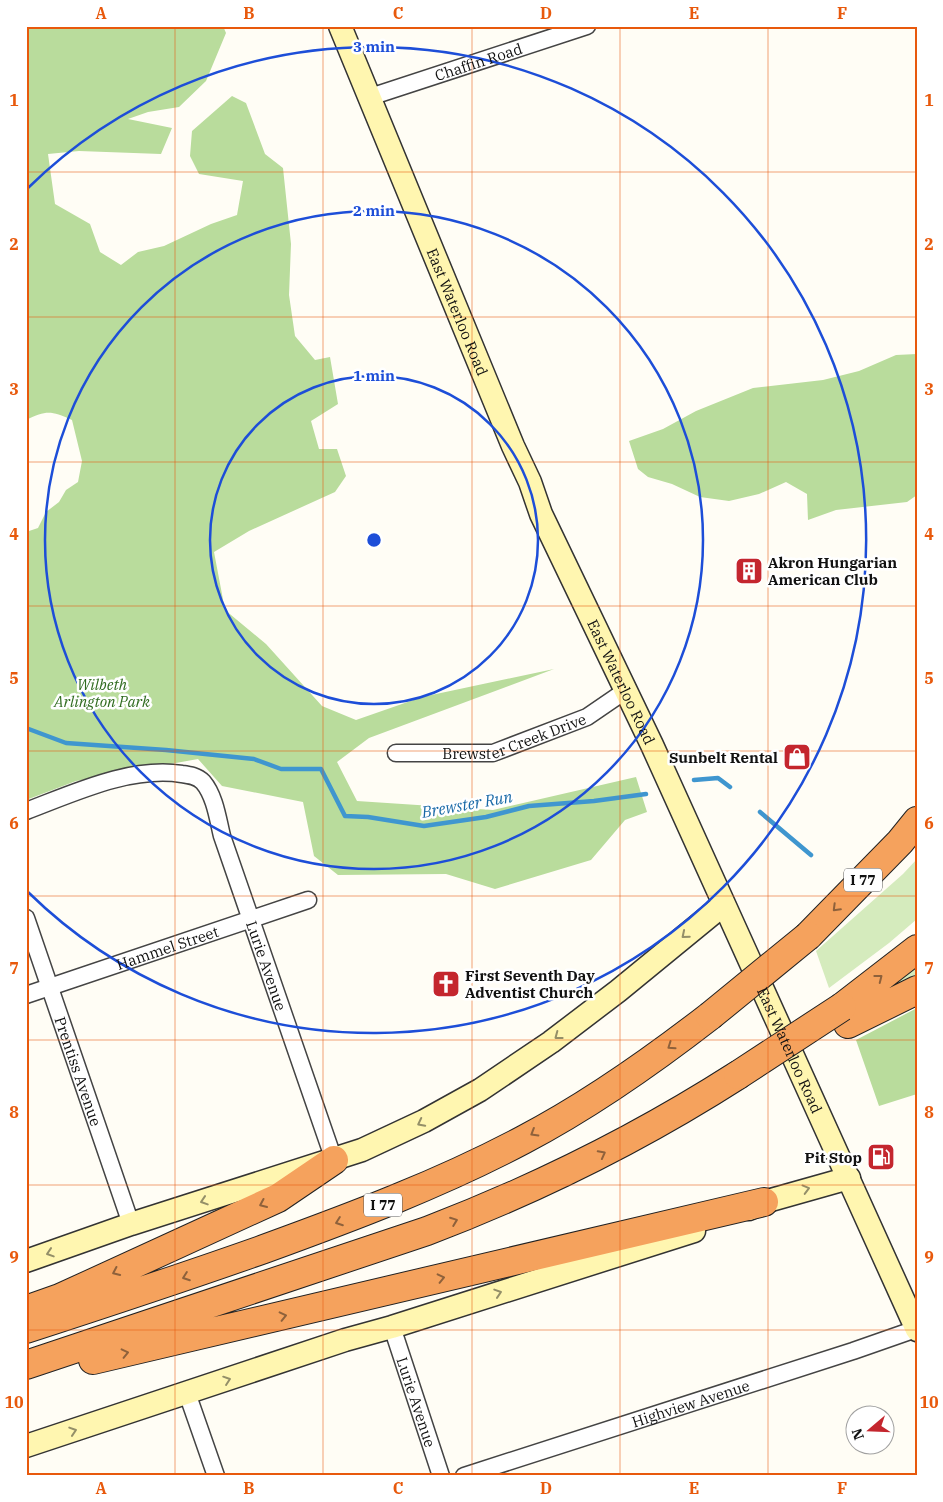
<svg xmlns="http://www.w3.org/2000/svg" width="943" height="1502" viewBox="0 0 943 1502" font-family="'IBM Plex Serif',serif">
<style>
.green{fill:#d5ebbd}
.forest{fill:#b9dc9c}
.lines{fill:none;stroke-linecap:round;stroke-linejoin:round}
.stream{stroke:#3f96cf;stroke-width:4.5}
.street-casing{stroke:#444;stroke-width:19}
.secondary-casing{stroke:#333;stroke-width:25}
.highway-casing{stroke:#222;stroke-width:30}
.street{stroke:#fff;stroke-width:16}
.secondary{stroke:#fff6b0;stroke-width:22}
.highway{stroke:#f5a25d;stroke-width:28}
.highway-bridge-casing{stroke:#222;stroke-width:30;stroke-linecap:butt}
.highway-bridge{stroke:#f5a25d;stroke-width:28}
.oneway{stroke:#8e613b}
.oneway2{stroke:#948f68}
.grid{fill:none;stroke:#e8590c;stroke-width:1;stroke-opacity:0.55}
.ring{fill:none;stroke:#1d4ed8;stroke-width:2.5}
.labels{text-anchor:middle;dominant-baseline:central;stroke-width:5;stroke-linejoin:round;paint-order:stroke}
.shield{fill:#fff;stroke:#585858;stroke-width:1}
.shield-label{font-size:14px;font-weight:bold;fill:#111}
.street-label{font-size:15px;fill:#111;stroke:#fff}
.poi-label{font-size:15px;font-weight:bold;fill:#111;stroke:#fff;text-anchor:start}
.park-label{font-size:15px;font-style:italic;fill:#2f6b1f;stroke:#fff}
.water-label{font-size:16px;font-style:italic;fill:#1768a6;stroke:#fff}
.centre{fill:#1d4ed8;stroke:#fff;stroke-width:2.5}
.ring-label{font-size:15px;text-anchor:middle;font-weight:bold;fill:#1d4ed8;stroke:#fff;stroke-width:5;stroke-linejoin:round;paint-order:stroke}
.neatline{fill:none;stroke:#e8590c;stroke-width:2}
.grid-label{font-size:16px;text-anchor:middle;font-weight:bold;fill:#e8590c}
</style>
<rect width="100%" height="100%" fill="#fffdf5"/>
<path class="green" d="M917 859V919L889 943 829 988 816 951 903 874Z
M917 955V984L900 993 897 974Z"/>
<path class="forest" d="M26 26H223L226 33 206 81 179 107 148 112 128 119 172 128 161 154 79 151 48 154 55 204 90 224 100 252 121 265 138 252 164 246 211 224 237 215 243 181 199 174 190 156 192 131 232 96 246 103 265 154 283 168 291 244 289 295 295 336 315 360 330 357 338 404 311 421 319 449H337L346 476 335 492 249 531 214 552 225 610 266 644 322 706 356 720 422 697 554 669 369 738 337 762 357 801 493 810 636 777 647 812 625 820 591 860 495 889 446 874 338 875 314 856 303 802 222 786 198 759 76 781 26 800V532L38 528 46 512 59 502 66 490 78 482 82 461 72 420C51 411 47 410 26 420Z
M917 354V495L907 502 836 510 808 520 807 494 786 482 759 494 729 501 700 497 672 484 648 477 638 469 629 441 663 429 696 411 753 388 823 380 859 371 896 355Z
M917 1008V1094L879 1106 856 1040Z"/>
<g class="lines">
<path class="stream" d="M26 728 66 743 166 750 254 759 281 769H321L345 816 368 817 424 826 486 817 529 806 594 801 646 794
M694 780 718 778 730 787
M760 812 811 855"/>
<defs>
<g id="street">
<path id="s1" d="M370 97 587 26"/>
<path id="s2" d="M396 753H493L587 717 625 691"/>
<path id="s3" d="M26 811C74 793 130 766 182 774 190 775 197 776 203 782 215 796 218 820 222 836L334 1160"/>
<path id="s4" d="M26 918 131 1224"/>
<path id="s5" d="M26 995 308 900"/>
<path id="s6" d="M392 1327 441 1476"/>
<path d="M187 1393 216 1476"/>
<path id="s7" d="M464 1476 853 1351 916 1329"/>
</g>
<g id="secondary">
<path id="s8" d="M340 26 513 446 530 482 541 514 652 745 917 1330"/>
<path d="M749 1209 764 1202 849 1178"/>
<path d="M26 1261 131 1224 362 1150 424 1121 480 1090 551 1042 618 991 723 905"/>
<path d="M26 1446 345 1340 392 1327 694 1231"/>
</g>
<path id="highway" d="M808 936 900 842 917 821
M842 1007 917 949
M848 1024 917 990
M26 1310 60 1298 278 1198 334 1160
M26 1329C106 1303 185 1277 264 1249 352 1217 440 1184 523 1140 588 1106 652 1061 710 1016
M93 1360 764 1202
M26 1365 427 1231C537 1189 638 1139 738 1075"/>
</defs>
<use href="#street" class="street-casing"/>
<use href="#secondary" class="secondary-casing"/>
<use href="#highway" class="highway-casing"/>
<use href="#street" class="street"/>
<use href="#secondary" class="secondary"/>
<use href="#highway" class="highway"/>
<defs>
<path id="highway-bridge" d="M710 1016 808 936
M738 1075 842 1007"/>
</defs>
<use href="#highway-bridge" class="highway-bridge-casing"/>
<use href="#highway-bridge" class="highway-bridge"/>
</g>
<defs><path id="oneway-chevron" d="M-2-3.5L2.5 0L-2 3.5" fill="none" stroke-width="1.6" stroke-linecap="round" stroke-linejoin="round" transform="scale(1.25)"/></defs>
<g class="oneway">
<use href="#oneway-chevron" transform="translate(836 908) rotate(135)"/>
<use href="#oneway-chevron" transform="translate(879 978) rotate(-38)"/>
<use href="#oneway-chevron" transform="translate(671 1046) rotate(145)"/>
<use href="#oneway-chevron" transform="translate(534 1133) rotate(149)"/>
<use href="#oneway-chevron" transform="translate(602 1154) rotate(-28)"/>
<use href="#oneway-chevron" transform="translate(263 1204) rotate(156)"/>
<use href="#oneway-chevron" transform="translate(454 1221) rotate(-21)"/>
<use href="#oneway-chevron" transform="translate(339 1222) rotate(160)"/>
<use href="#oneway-chevron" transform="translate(116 1272) rotate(155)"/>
<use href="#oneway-chevron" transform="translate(186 1277) rotate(160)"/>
<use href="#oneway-chevron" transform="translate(441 1278) rotate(-13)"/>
<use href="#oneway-chevron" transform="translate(283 1316) rotate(-13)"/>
<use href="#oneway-chevron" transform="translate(125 1353) rotate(-13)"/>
</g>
<g class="oneway2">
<use href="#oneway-chevron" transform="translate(685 935) rotate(140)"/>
<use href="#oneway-chevron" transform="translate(558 1036) rotate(143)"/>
<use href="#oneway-chevron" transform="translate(421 1123) rotate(153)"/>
<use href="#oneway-chevron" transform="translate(806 1189) rotate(-15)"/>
<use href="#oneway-chevron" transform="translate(204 1201) rotate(162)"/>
<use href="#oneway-chevron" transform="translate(50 1253) rotate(162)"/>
<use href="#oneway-chevron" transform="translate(498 1293) rotate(-18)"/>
<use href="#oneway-chevron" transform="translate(227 1380) rotate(-19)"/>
<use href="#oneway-chevron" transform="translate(73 1431) rotate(-18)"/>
</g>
<path class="grid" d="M175 26V1476M323 26V1476M472 26V1476M620 26V1476M768 26V1476M26 172H917M26 317H917M26 462H917M26 606H917M26 751H917M26 896H917M26 1040H917M26 1185H917M26 1330H917"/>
<g class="ring">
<circle cx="374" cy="540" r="164"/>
<circle cx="374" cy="540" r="329"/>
<path d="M28 188A493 493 0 1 1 28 892"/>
</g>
<defs>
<symbol id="building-square" viewBox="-11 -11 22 22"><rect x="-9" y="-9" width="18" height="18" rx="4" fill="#c4262e" stroke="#fff"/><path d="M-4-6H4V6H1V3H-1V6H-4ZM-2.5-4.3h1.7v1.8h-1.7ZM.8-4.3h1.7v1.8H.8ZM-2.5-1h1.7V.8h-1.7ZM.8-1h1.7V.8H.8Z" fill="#fff"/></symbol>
<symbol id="shop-square" viewBox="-11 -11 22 22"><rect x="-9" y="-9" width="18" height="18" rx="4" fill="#c4262e" stroke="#fff"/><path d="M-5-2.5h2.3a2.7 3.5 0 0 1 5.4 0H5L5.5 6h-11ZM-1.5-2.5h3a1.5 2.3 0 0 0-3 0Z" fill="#fff"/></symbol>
<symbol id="church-square" viewBox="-11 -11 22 22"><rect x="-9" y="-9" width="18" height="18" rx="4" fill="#c4262e" stroke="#fff"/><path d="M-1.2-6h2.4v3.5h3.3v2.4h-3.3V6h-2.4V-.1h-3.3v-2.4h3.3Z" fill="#fff"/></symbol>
<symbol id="fuel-square" viewBox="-11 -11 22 22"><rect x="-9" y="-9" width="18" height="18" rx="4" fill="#c4262e" stroke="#fff"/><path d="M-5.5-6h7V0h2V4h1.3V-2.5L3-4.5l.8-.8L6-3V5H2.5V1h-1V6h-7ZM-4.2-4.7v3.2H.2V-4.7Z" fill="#fff"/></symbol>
</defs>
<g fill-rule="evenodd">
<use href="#building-square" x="733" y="555" width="32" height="32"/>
<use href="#shop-square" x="781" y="741" width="32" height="32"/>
<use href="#church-square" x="430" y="968" width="32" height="32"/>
<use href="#fuel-square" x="865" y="1141" width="32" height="32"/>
</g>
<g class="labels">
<g class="shield">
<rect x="844" y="868.5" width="38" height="23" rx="4"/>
<rect x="364" y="1193.5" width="38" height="23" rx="4"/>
</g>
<g class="shield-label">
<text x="863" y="880">I 77</text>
<text x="383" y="1205">I 77</text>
</g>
<g class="street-label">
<text stroke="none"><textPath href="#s1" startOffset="114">Chaffin Road</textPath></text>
<text stroke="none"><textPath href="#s8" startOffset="309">East Waterloo Road</textPath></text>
<text stroke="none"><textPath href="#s8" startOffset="714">East Waterloo Road</textPath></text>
<text stroke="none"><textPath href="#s2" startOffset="121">Brewster Creek Drive</textPath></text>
<text stroke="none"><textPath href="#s5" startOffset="149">Hammel Street</textPath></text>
<text stroke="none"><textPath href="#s3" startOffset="380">Lurie Avenue</textPath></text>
<text stroke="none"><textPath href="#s8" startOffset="1119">East Waterloo Road</textPath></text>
<text stroke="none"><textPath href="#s4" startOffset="162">Prentiss Avenue</textPath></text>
<text stroke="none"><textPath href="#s6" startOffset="79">Lurie Avenue</textPath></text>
<text stroke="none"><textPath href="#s7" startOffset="238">Highview Avenue</textPath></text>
</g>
<g class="poi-label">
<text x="768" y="562">Akron Hungarian<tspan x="768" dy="17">American Club</tspan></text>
<text x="778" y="757" text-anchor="end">Sunbelt Rental</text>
<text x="465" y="975">First Seventh Day<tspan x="465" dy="17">Adventist Church</tspan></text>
<text x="862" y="1157" text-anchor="end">Pit Stop</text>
</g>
<g class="park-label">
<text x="102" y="684">Wilbeth<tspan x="102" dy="17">Arlington Park</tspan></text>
</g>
<g class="water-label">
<text transform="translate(467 804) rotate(-10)">Brewster Run</text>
</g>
</g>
<circle cx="374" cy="540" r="8" class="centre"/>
<g class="ring-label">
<text x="374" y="52">3 min</text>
<text x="374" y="216">2 min</text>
<text x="374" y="381">1 min</text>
</g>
<rect width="943" height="1502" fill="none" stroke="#ffffff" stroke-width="55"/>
<g transform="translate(870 1430) rotate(251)"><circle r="24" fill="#ffffff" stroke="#a0a0a0"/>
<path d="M0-4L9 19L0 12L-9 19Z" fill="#c4262e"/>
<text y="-8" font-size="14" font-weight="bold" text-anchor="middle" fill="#111111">N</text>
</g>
<rect x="28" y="28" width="888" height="1446" class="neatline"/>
<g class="grid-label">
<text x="101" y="19">A</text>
<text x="249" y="19">B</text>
<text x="398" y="19">C</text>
<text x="546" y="19">D</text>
<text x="694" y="19">E</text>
<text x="842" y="19">F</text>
<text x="14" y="106">1</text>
<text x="929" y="106">1</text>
<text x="14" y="250">2</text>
<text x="929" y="250">2</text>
<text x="14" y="395">3</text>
<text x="929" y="395">3</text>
<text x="14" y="540">4</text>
<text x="929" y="540">4</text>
<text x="14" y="684">5</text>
<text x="929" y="684">5</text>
<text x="14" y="829">6</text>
<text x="929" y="829">6</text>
<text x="14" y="974">7</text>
<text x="929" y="974">7</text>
<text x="14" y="1118">8</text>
<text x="929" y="1118">8</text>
<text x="14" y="1263">9</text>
<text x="929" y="1263">9</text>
<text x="14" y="1408">10</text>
<text x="929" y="1408">10</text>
<text x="101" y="1494">A</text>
<text x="249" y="1494">B</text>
<text x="398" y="1494">C</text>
<text x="546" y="1494">D</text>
<text x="694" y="1494">E</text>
<text x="842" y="1494">F</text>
</g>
</svg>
